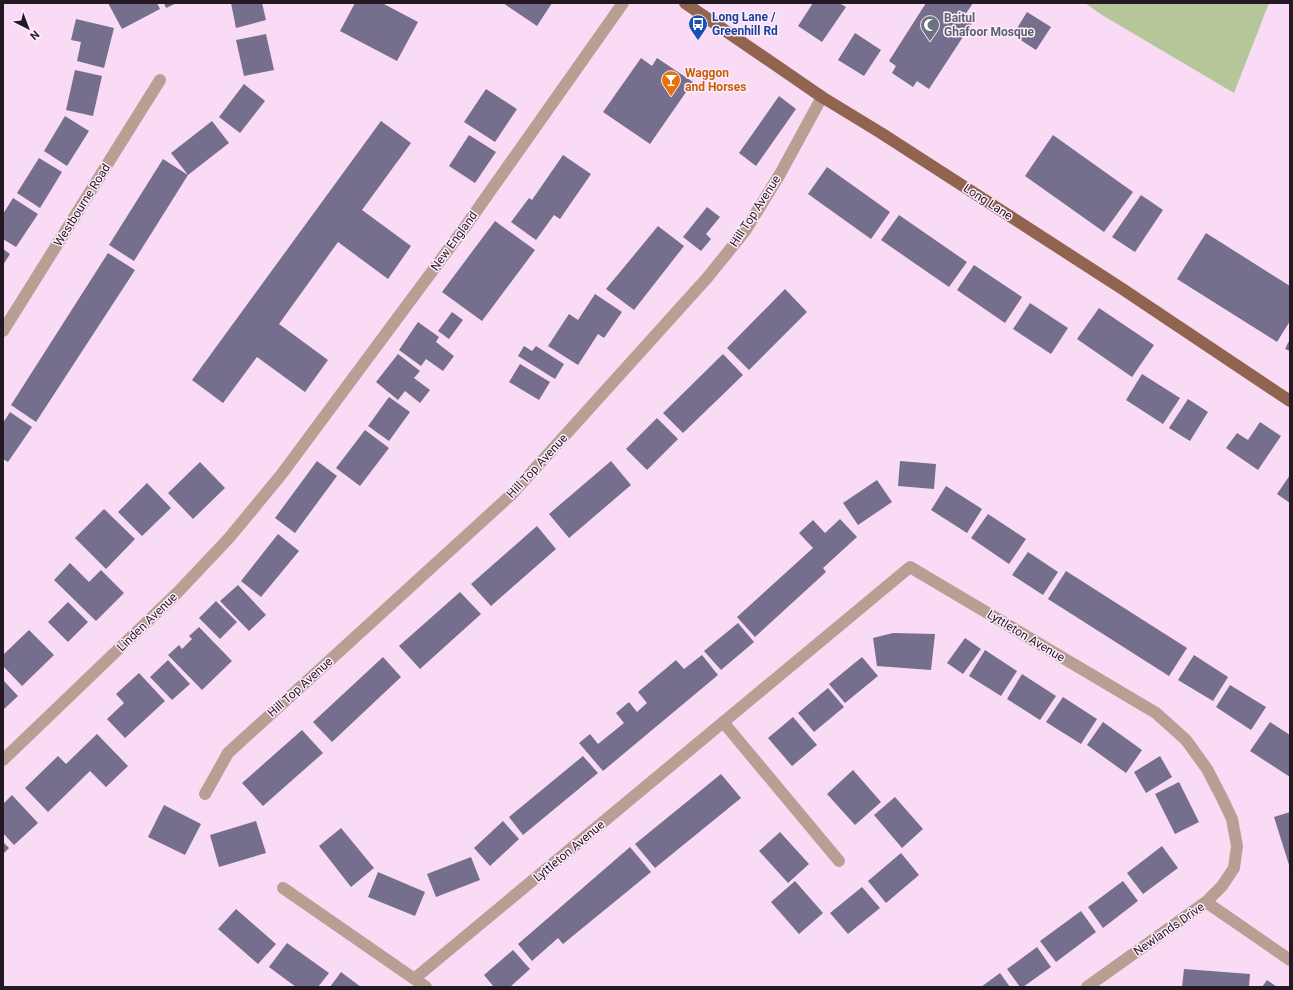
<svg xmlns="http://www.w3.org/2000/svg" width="1293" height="990" viewBox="0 0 1293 990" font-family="Roboto,sans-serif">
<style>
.green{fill:#b5c798}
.building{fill:#756e8d}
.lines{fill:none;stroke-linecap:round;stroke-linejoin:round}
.minor{stroke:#b99f93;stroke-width:12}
.primary{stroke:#90644e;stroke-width:12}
.labels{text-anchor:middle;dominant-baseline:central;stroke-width:3;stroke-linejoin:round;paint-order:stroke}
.transit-label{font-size:12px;font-weight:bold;fill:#164399;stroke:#ffedfd;text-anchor:start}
.worship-label{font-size:12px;font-weight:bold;fill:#5b616d;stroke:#ffedfd;text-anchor:start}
.food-label{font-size:12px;font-weight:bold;fill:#c56008;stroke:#ffedfd;text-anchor:start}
.street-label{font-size:12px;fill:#241923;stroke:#ffedfd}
</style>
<rect width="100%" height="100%" fill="#f9dbf6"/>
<path class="green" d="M1085 3H1269L1234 93 1102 15Z"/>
<path class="building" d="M108 3H157L160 9 122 29Z
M164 3H177L166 8Z
M231 3H262L266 20 236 28Z
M355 3H382L418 22 397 61 340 31Z
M503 3H552L537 26Z
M813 3H839L846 7 822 42 798 26Z
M926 3H973L963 18 972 23 929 89 917 81 913 87 892 73 896 66 889 61Z
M1027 12 1051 27 1036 50 1013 35Z
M76 19 114 28 104 68 77 61 81 42 71 40Z
M855 33 881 50 864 76 838 60Z
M266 34 274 70 244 76 236 40Z
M641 58 652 66 657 58 693 82 650 144 603 112Z
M75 70 102 76 93 116 66 110Z
M244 84 265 101 240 133 219 117Z
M486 89 517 109 495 142 464 122Z
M779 96 796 109 756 166 739 153Z
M65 116 89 131 67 166 44 151Z
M212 121 229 143 188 175 171 153Z
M381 121 411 143 362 210 411 246 388 279 338 242 279 324 328 360 305 392 257 357 223 403 192 380Z
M469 135 496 152 475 183 449 166Z
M1053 135 1133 192 1104 232 1025 176Z
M563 155 591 174 560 219 554 215 536 240 511 222 529 198 532 200Z
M39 158 62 172 40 208 17 193Z
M163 159 188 175 134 261 109 245Z
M827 167 890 212 871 239 808 194Z
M1141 195 1163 210 1135 252 1112 237Z
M13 198 38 214 16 247 3 239V214Z
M707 207 720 217 706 234 711 239 701 251 683 237Z
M899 215 967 262 949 287 881 240Z
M495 221 535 250 482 321 442 292Z
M658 226 684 246 634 310 606 289Z
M1206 233 1290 286V321L1277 342 1177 279Z
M3 249 10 254 3 265Z
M108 253 135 270 36 422 11 405Z
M974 265 1022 297 1005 323 957 290Z
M785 289 807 312 749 370 727 348Z
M595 294 622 312 604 338 598 334 578 365 548 346 569 314 578 320Z
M1030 303 1068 328 1051 354 1013 329Z
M1099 308 1154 345 1132 377 1077 339Z
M452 312 463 320 449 339 438 331Z
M418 322 439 337 436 342 454 356 443 371 426 359 421 366 399 350Z
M1290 339V351L1285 349Z
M524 346 532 351 536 346 564 364 555 379 518 356Z
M398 354 420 371 414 378 430 390 420 403 405 391 398 400 376 382Z
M723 354 743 375 683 433 663 413Z
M520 364 550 382 539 400 509 382Z
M1142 374 1180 398 1163 424 1126 400Z
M389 397 410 412 389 441 368 426Z
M1188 399 1208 412 1190 441 1169 428Z
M10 412 32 427 8 462 3 459V423Z
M657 418 678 439 647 470 626 449Z
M1260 422 1281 436 1258 470 1226 448 1237 433 1248 440Z
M365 430 389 448 360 486 336 468Z
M317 461 337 476 295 533 275 518Z
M611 461 631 485 569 538 549 514Z
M900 461 936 464 934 489 898 486Z
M200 462 225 488 193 519 168 493Z
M1290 475V503L1277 494Z
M877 480 892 502 858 525 843 503Z
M147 483 171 508 142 536 118 512Z
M946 486 982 509 967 533 931 510Z
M104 509 135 539 106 569 75 538Z
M988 514 1026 539 1009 564 971 538Z
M840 519 857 537 823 568 826 572 755 637 737 617 813 548 799 533 813 520 825 533Z
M537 526 556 549 491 606 471 584Z
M278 534 299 551 261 597 241 581Z
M1028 552 1058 572 1043 595 1012 575Z
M70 563 89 582 101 570 124 593 96 621 54 580Z
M1066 571 1187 648 1169 676 1048 599Z
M238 585 266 615 249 631 220 601Z
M460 592 481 614 420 669 399 646Z
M216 601 237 622 220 639 199 618Z
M68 602 88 622 68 642 48 622Z
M738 623 754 642 721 670 704 651Z
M199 627 232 661 202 690 168 655 179 645 182 649 192 639 189 636Z
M29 630 54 655 22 686 3 666V655Z
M893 633 935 634 931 670 877 666 873 638Z
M965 638 981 649 963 674 947 663Z
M985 650 1017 671 1001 696 969 676Z
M702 655 718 675 603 771 579 743 590 734 598 744 624 723 616 713 623 707 629 702 637 712 647 703 638 692 676 660 684 669Z
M1194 655 1228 677 1213 701 1178 680Z
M383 657 401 677 332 742 313 722Z
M862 657 878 676 845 703 829 684Z
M168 660 190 684 172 700 150 677Z
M139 673 165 701 125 738 107 719 124 703 116 694Z
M1022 674 1056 696 1040 720 1007 699Z
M3 680 18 696 3 710Z
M1230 685 1266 707 1251 730 1216 707Z
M828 688 844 707 814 732 798 713Z
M1063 697 1097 719 1081 744 1046 722Z
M793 717 817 745 792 766 768 738Z
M1103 722 1142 750 1126 773 1087 745Z
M1270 722 1290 735V777L1250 751Z
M302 730 323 753 263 806 242 783Z
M97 734 128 766 106 787 90 771 48 812 25 788 58 756 66 764Z
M583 756 598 773 523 835 509 817Z
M1160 756 1172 777 1146 793 1134 772Z
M853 770 881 802 855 825 827 794Z
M721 774 741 798 655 868 635 844Z
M1179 782 1199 822 1175 834 1155 794Z
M12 795 38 823 14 845 3 833V804Z
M895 797 923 829 902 848 874 815Z
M164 805 201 824 185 855 148 837Z
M1290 812V868L1274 817Z
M256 821 266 853 219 867 210 835Z
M503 821 519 839 490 866 474 848Z
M341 828 374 868 351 887 319 846Z
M780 832 809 864 788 883 759 851Z
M3 842 9 848 3 854Z
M1162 846 1178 868 1143 894 1127 873Z
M630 847 651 872 563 944 558 938 532 961 518 944Z
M901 853 919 875 886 903 868 881Z
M471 857 480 880 436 897 427 874Z
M378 872 425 892 415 916 368 897Z
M795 881 823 913 799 934 771 902Z
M1123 881 1138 901 1103 928 1088 907Z
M862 887 880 908 848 934 830 913Z
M236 909 276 944 258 964 218 929Z
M1081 911 1096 932 1056 962 1040 941Z
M287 943 329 973 318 987H296L269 967Z
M1037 947 1051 967 1023 987H1020L1007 969Z
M513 950 530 969 510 987H494L484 975Z
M1184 969 1250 974 1249 987H1182Z
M341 972 361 987H330Z
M1000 973 1010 987H981Z
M1267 980 1277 987H1262Z"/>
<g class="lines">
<path class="minor" d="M3 331 160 80
M723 722 839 861
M3 760 178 592 229 538 281 475 465 227 623 3
M205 794 228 753 512 494 707 278 745 231 780 174 822 97
M283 888 426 987
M414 979 910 567 1156 713 1186 740 1207 769 1222 798 1232 819 1237 846 1234 868 1222 886 1206 902
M1087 987 1206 902 1290 960"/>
<path class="primary" d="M685 3 822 97 881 133 1121 288 1290 401"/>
</g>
<defs>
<symbol id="bus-pin" viewBox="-11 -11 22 30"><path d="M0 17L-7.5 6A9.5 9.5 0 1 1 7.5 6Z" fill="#1a4fb4" stroke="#ffedfd"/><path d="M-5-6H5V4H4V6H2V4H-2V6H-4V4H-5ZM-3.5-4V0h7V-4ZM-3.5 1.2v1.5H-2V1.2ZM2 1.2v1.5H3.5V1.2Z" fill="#fff"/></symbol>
<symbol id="mosque-pin" viewBox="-11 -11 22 30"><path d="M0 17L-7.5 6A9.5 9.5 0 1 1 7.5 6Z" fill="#6b7280" stroke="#ffedfd"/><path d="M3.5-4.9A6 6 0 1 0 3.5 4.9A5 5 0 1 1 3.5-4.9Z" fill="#fff"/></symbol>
<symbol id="bar-pin" viewBox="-11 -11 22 30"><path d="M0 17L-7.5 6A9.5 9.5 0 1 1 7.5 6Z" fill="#e8710a" stroke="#ffedfd"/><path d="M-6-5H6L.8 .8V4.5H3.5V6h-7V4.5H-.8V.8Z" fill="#fff"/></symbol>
</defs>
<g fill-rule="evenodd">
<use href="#bus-pin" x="687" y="13" width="22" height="30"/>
<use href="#mosque-pin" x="919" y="14" width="22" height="30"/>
<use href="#bar-pin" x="660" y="69" width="22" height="30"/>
</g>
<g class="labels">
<g class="transit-label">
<text x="712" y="17">Long Lane /<tspan x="712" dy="14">Greenhill Rd</tspan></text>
</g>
<g class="worship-label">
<text x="944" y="18">Baitul<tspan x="944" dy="14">Ghafoor Mosque</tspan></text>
</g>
<g class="food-label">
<text x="685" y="73">Waggon<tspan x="685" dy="14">and Horses</tspan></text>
</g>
<g class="street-label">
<text transform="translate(988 202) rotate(33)">Long Lane</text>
<text transform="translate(82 205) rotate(-58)">Westbourne Road</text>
<text transform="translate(755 211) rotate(-57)">Hill Top Avenue</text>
<text transform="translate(454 241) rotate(-54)">New England</text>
<text transform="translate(537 466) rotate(-47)">Hill Top Avenue</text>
<text transform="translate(147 622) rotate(-44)">Linden Avenue</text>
<text transform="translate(1026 636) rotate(31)">Lyttleton Avenue</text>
<text transform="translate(300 687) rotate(-42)">Hill Top Avenue</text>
<text transform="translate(569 851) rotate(-40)">Lyttleton Avenue</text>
<text transform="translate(1169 929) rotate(-35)">Newlands Drive</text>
</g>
</g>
<rect width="1293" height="990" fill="none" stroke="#241923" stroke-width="8"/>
<g transform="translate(28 28) rotate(138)" stroke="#ffedfd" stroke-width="3" paint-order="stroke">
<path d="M0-3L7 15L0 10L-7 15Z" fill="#241923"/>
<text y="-6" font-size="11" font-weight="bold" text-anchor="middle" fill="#241923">N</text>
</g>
</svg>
